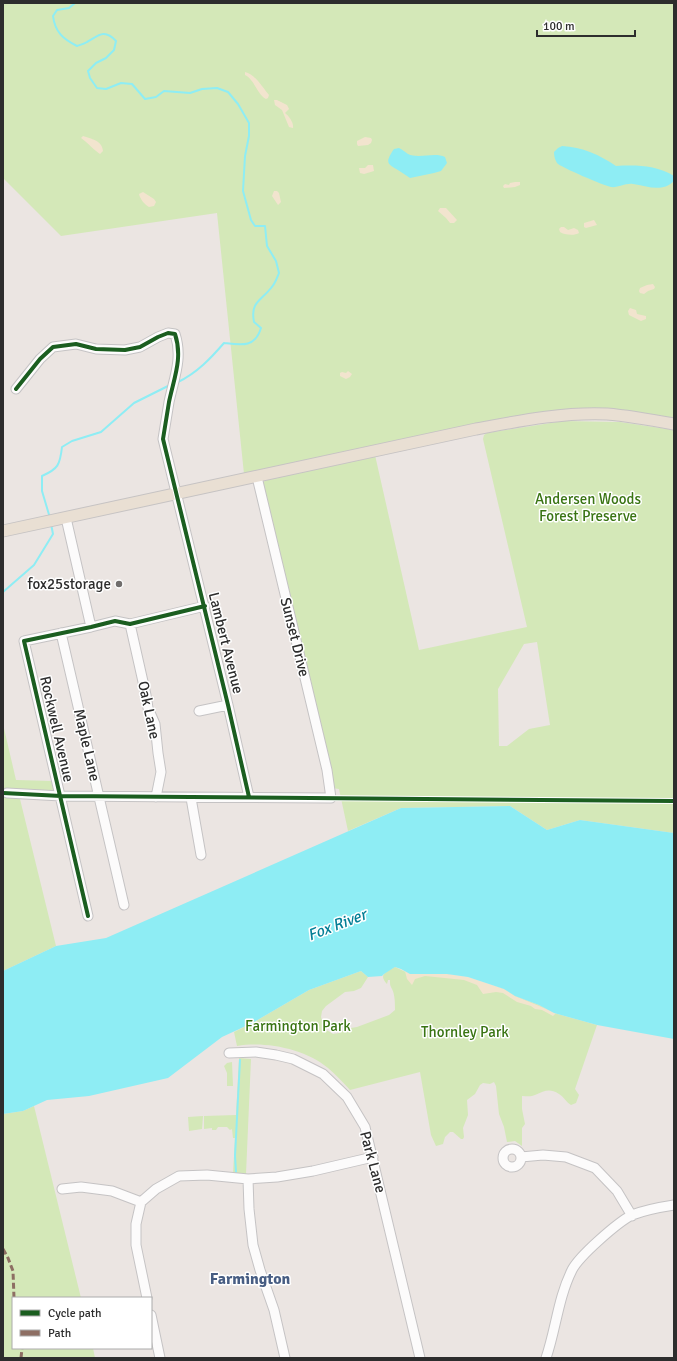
<svg xmlns="http://www.w3.org/2000/svg" width="677" height="1361" viewBox="0 0 677 1361" font-family="Signika,sans-serif">
<style>
.green{fill:#d4e8b8;fill-rule:evenodd}
.sand{fill:#f2e4ce}
.water{fill:#8eedf4}
.lines{fill:none;stroke-linecap:round;stroke-linejoin:round}
.stream{stroke:#8eedf4;stroke-width:2}
.minor-casing{stroke:#c5c3c4;stroke-width:11}
.major-casing{stroke:#c6c3c3;stroke-width:13}
.minor{stroke:#fcfbfb;stroke-width:9}
.major{stroke:#e9dfd3;stroke-width:11}
.quiet{stroke:#8d6e63;stroke-width:3;stroke-dasharray:6 3;stroke-linecap:butt}
.cycleway-casing{stroke:#fff;stroke-width:6}
.cycleway{stroke:#1b5e20;stroke-width:4}
.poi-dot{fill:#706d6c;stroke:#fff;stroke-width:1.5}
.labels{text-anchor:middle;dominant-baseline:central;stroke-width:3;stroke-linejoin:round;paint-order:stroke}
.park-label{font-size:15px;fill:#397413;stroke:#fff}
.poi-label{font-size:15px;fill:#2d2d2d;stroke:#fff;text-anchor:end}
.street-label{font-size:15px;fill:#2d2d2d;stroke:#fff}
.water-label{font-size:16px;font-style:italic;fill:#037f96;stroke:#fff}
.neighbourhood-label{font-size:16px;font-weight:bold;fill:#475d83;stroke:#fff}
</style>
<rect width="100%" height="100%" fill="#ebe5e2"/>
<path class="green" d="M3 3H674V420L606 411 244 474 217 213 61 236 3 178Z
M563 421 620 422 674 430V833L580 820 547 830 510 806 401 808 348 831 339 789 332 788 262 488 263 482 267 480 375 455 419 650 527 627 483 439 484 435 487 433ZM537 642 550 725 529 729 507 746H499L498 689 524 644Z
M3 724 16 780 53 781 57 798 19 795 56 946 3 971Z
M395 967 410 974H447L504 989 515 996 539 1005 554 1013 597 1025 575 1089 579 1095 576 1103 571 1105C566 1102 564 1097 559 1094 549 1088 545 1091 535 1095 531 1097 526 1096 522 1096V1109L525 1124 522 1128V1146L515 1141 507 1142 504 1127 499 1114 496 1086 494 1082 490 1084 483 1083 480 1085 475 1094 467 1100 468 1115 463 1128 464 1137 463 1139H461L453 1132H450L445 1137 443 1144 436 1146 431 1135 420 1072 350 1090C343 1082 336 1075 328 1068 305 1049 266 1041 237 1046L234 1032 248 1025 252 1026 254 1022 309 990 361 971 368 977 361 988 354 991 345 992 326 1006 322 1011 321 1017 325 1029 333 1034 339 1033 345 1029 357 1027 389 1015 395 1010C395 1003 395 995 392 989 390 985 390 985 390 980H388L387 984C378 974 386 972 395 967Z
M239 1058 251 1059 246 1174H233L235 1138H233L232 1129 230 1130 227 1127H218L216 1130H212V1128L204 1129V1116L236 1115Z
M232 1062 233 1086H227V1073L224 1066 227 1063Z
M34 1106 81 1298H13V1348H93L95 1358H3V1114L23 1111Z
M203 1116 202 1129 189 1131 188 1117Z"/>
<path class="sand" d="M245 72C255 74 263 88 269 95L268 98 266 99C256 93 255 80 245 75Z
M274 100H277L287 105 289 109 285 113C289 116 294 123 293 128L289 127 282 110 275 105Z
M83 136C91 139 102 140 103 151L100 154C95 151 87 142 81 138Z
M365 137 371 138 372 140 371 143 368 145 358 146 357 144V141Z
M368 165H373L374 171 364 174 360 173 359 168H365Z
M515 182H520V185L515 187 504 188 503 186 505 184 509 185 510 183Z
M274 191H277L279 193 281 202 278 205 272 196Z
M143 192 154 199 156 202 154 206 149 207C145 205 140 199 139 194Z
M440 208H446L457 220 454 223H450L446 218 438 211Z
M594 220 597 225 586 228 584 227V223Z
M561 227H564L568 230 574 228 578 230 579 233C575 236 564 235 560 232L559 229Z
M653 284 655 287 654 289 648 291 644 294 640 293 639 291 640 288 647 285Z
M630 308 636 310 637 314 646 316V319L641 321 629 315 628 311Z
M348 371 352 374 350 377 346 379 340 376V373L342 372 346 373Z
M405 971 410 974H447L468 977 504 989 515 996 556 1013 553 1016 542 1010 535 1009 531 1006 517 1002 503 993 496 992 483 994 477 985 464 980 425 976 415 979 412 985 407 979Z"/>
<path class="water" d="M562 146C582 147 600 155 616 166 636 165 656 165 674 176V181C662 193 647 186 633 184 625 183 618 188 611 187 605 186 560 167 557 163 555 160 554 156 554 152L558 148Z
M399 148C403 150 405 152 408 154 418 159 435 152 445 157L447 163 441 171 434 173 410 178C407 176 404 174 401 172 389 164 383 165 394 149Z
M510 806 547 830 580 820 674 833V1039L597 1025 554 1013 539 1005 515 996 504 989 468 977 447 974H410L401 969 395 967 384 974 382 976 368 977 361 971 309 990 254 1022 252 1026 248 1025 222 1037 168 1078 89 1096 47 1100 23 1111 3 1114V971L56 946 106 938 401 808Z"/>
<g class="lines">
<path class="stream" d="M75 3 69 8 57 10 53 16C55 32 63 39 77 46 80 45 84 44 87 42 98 36 104 28 116 41L114 50 106 58 96 63 88 71 90 78 97 88 106 89 121 83 132 84 145 99 156 97 164 91 190 93 202 89 217 88 228 92 238 104 249 123V136L245 156 243 191 251 220 255 226H265L267 246 276 261 279 273C277 278 275 284 271 288 261 301 250 302 254 322L261 328C255 348 241 345 224 343 211 358 197 373 178 382
M50 518 42 491V476C58 469 60 465 62 447L72 441 101 432 134 403 170 385
M3 592 34 565 53 534 51 524
M236 1172 235 1156 240 1060"/>
<defs>
<path id="minor" d="M16 389 40 359 53 347 76 344 96 349 125 350 140 347 158 337 168 333 175 334C183 358 174 378 169 402 167 414 165 427 163 439L228 705 249 797
M66 518 91 627
M130 624 146 695 148 708 155 724 158 753 161 772 156 797
M61 633 124 905
M199 711 228 705
M7 793 61 796 331 798 327 770 257 477
M191 798 201 855
M88 916 24 641 91 627 115 621 130 624 205 606
M229 1053 256 1052 276 1055 293 1059 323 1074 347 1097 365 1127 420 1358
M503 1158a9 9 0 1 1 18 0a9 9 0 1 1-18 0Z
M521 1157 543 1155 566 1157 595 1168 617 1191 632 1216
M248 1179 249 1209 253 1245 260 1270 274 1310 285 1358
M62 1189 81 1187 112 1191 141 1202
M141 1202 156 1189 179 1176 207 1175 248 1179 277 1177 313 1171 373 1157
M141 1202 136 1224V1245L147 1298
M151 1315 160 1358
M546 1358C556 1329 558 1298 572 1270 579 1256 618 1222 632 1215 645 1210 661 1207 674 1205"/>
<path id="major" d="M3 531 476 429C519 421 563 412 607 414 630 416 652 420 674 424"/>
</defs>
<use href="#minor" class="minor-casing"/>
<use href="#major" class="major-casing"/>
<use href="#minor" class="minor"/>
<use href="#major" class="major"/>
<path class="quiet" d="M3 1249 8 1258 13 1271 14 1298
M21 1358 22 1348"/>
<defs>
<path id="cycleway" d="M16 389 40 359 53 347 76 344 96 349 125 350 140 347 158 337 168 333 175 334C183 358 174 378 169 402 167 414 165 427 163 439L228 705 249 797
M3 793 61 796 674 801
M88 916 24 641 91 627 115 621 130 624 205 606"/>
</defs>
<use href="#cycleway" class="cycleway-casing"/>
<use href="#cycleway" class="cycleway"/>
</g>
<circle class="poi-dot" cx="119" cy="584" r="4"/>
<g class="labels">
<g class="park-label">
<text x="588" y="499">Andersen Woods<tspan x="588" dy="17">Forest Preserve</tspan></text>
<text x="298" y="1026">Farmington Park</text>
<text x="465" y="1032">Thornley Park</text>
</g>
<g class="poi-label">
<text x="111" y="584">fox25storage</text>
</g>
<g class="street-label">
<text transform="translate(295 637) rotate(76)">Sunset Drive</text>
<text transform="translate(226 643) rotate(76)">Lambert Avenue</text>
<text transform="translate(149 710) rotate(78)">Oak Lane</text>
<text transform="translate(57 729) rotate(77)">Rockwell Avenue</text>
<text transform="translate(87 745) rotate(77)">Maple Lane</text>
<text transform="translate(373 1162) rotate(75)">Park Lane</text>
</g>
<g class="water-label">
<text transform="translate(337 925) rotate(-21)">Fox River</text>
</g>
<g class="neighbourhood-label">
<text x="250" y="1279">Farmington</text>
</g>
</g>
<rect width="677" height="1361" fill="none" stroke="#2d2d2d" stroke-width="8"/>
<rect x="12" y="1297" width="140" height="52" fill="#ffffff" stroke="#ababab"/>
<rect x="20" y="1310" width="20" height="6" fill="#1b5e20" stroke="#ababab"/>
<text x="48" y="1317" font-size="12" fill="#2d2d2d">Cycle path</text>
<rect x="20" y="1330" width="20" height="6" fill="#8d6e63" stroke="#ababab"/>
<text x="48" y="1337" font-size="12" fill="#2d2d2d">Path</text>
<path d="M537 30v6h98v-6" fill="none" stroke="#2d2d2d" stroke-width="2"/>
<text x="543" y="30" font-size="12" fill="#2d2d2d" stroke="#ffffff" stroke-width="3" paint-order="stroke">100 m</text>
</svg>
